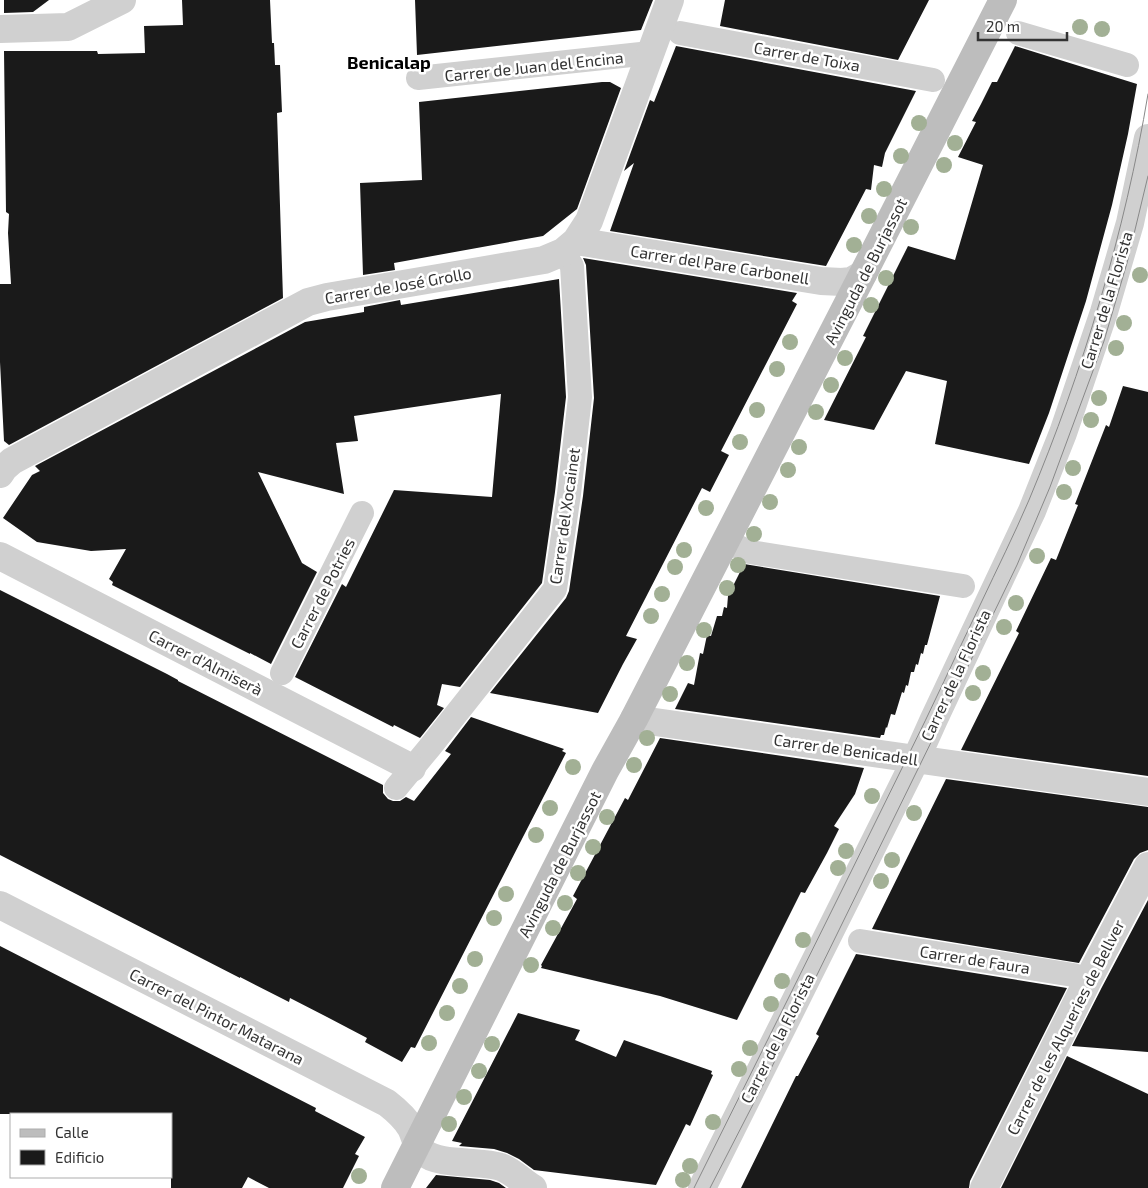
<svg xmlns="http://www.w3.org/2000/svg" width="1148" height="1188" viewBox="0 0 1148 1188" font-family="'Exo 2',sans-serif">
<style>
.building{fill:#1a1a1a}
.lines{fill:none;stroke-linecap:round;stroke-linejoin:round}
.pedestrian{stroke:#d0d0d0;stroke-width:24}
.minor{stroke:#d0d0d0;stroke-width:28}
.tertiary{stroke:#d0d0d0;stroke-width:28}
.secondary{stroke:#bdbdbd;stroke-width:28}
.tram{stroke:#888;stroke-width:1}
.tree{fill:#a2b095}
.labels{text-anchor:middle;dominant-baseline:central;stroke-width:5;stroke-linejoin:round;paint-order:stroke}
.street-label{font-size:16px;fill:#333;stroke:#fff}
.neighbourhood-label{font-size:18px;font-weight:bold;fill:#000;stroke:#fff}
</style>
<rect width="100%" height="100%" fill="#fff"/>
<path class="building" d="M4 0H49L33 12 4 13Z
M182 0H270L272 43H274L275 65H280L282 112 277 113 283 298 9 445 4 441 0 362V284H11L8 233 9 214 6 212 4 51H97L98 54 145 53 144 26 183 25Z
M415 0H653L641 30 417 55Z
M725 0H929L898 60 720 26Z
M676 46 916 91 885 153 882 167 874 165 871 190 866 189 826 266 610 231 634 163 624 171 650 100 654 102Z
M1015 46 1137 84 1128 134 1112 205 1086 301 1049 413 1029 464 935 444 947 381 906 371 874 430 824 420 866 337 863 336 908 246 955 260 983 165 958 157 976 122 972 121 981 104 992 82H997Z
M602 82H610L621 88 577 209 543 236 394 263 395 270 363 275 360 183 422 180 419 102Z
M583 258 797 293 792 301 797 304 721 451 729 455 710 492 702 488 626 636 637 639 623 664 598 713 490 693 566 598 569 591 583 496 594 398 586 265Z
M559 279 566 397 555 492 542 583 460 687 442 684 437 705 444 708 420 738 394 725 393 727 295 677 342 584 346 587 394 490 492 497 501 394 354 416 358 441 336 443 344 494 258 472 302 563 317 572 271 664 250 653V654L112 585 113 582 109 579 126 549 91 551 37 542 3 518 32 475 40 471 35 466 305 322 364 312V307L400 300 401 305Z
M1123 386 1148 392V776L961 750 1019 633 1016 631 1051 558 1056 560 1078 505 1075 504 1106 425 1109 427Z
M744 564 940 596 927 645H925L923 654 921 653 918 665 916 664 914 672H911L908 686 906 685 904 693 902 692 895 715 891 714 887 728 886 727 884 735H881L880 738 675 709 688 683 694 685 700 653 703 654 707 635 711 636 717 616H722L724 607 727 608 728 596Z
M0 590 167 674 178 680V681L383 785V793L388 799 393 801H400L406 797 414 801 451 754 445 751 471 717 564 749 562 751 566 753 415 1048 411 1047 402 1062 365 1042 367 1038 327 1017 290 998 289 1002 240 977V978L0 855Z
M660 738 864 768 855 794 834 826 839 829 827 853 805 893 801 892 737 1020 660 996 541 968 542 966 541 965 577 899 573 896 625 798 628 800Z
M946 779 1148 807V850L1140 853 1134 859 1079 963 872 929Z
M1148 900V1052L1072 1046 1102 987Z
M0 946 316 1108 315 1111 365 1137 355 1154 359 1156 343 1188H269L248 1177 242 1188H171V1114H0Z
M856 954 1067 988 970 1181 969 1188H741L796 1076H798L819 1036 816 1034Z
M518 1013 580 1030 575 1040 616 1057 624 1040 712 1071 711 1074 713 1075 690 1126 686 1124 656 1185 534 1170 519 1159 507 1153 494 1149 459 1146 462 1143 452 1141Z
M1067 1056 1148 1094V1188H1001Z
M436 1175 490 1180 499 1183 506 1188H426Z"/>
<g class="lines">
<path class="pedestrian" d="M680 33 933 80
M1018 33 1127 65
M418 78 650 53
M725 541 750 552 963 586
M282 673 362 513
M396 788 430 747 555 589 569 494 580 397 572 266 563 252
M860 941 1073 975 1088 980"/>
<path class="minor" d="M0 29 68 27 122 0
M576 241 821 281 842 282 851 281 863 274
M0 474 4 468 12 461 308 302 327 297 544 260 563 252 576 241 589 221 670 0
M0 556 412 768
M634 719 1148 792
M702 1188 916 759 934 719 1032 511 1063 433 1104 312 1130 223 1148 138
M984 1188 1088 980 1148 866"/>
<path class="tertiary" d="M0 905 387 1103C396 1110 405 1118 411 1128 415 1136 416 1146 423 1152 439 1166 480 1160 501 1167 514 1172 522 1182 533 1188"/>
<path class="secondary" d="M395 1188 605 771 634 719 863 274 1003 0"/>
<path class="tram" d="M694 1188C765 1045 836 903 906 760 932 708 956 655 981 603 997 569 1014 535 1029 500 1083 371 1125 232 1148 94
M710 1188 763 1085 941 722 1017 565 1050 487 1104 341 1127 263 1148 176"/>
</g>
<g class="tree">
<circle cx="1080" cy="27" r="8"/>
<circle cx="1102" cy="29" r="8"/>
<circle cx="919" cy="123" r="8"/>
<circle cx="955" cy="143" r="8"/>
<circle cx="901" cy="156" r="8"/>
<circle cx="944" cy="165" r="8"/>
<circle cx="884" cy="189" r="8"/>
<circle cx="869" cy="216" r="8"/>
<circle cx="911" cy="227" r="8"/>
<circle cx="854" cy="245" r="8"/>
<circle cx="1140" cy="275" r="8"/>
<circle cx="886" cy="278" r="8"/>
<circle cx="871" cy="305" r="8"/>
<circle cx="1124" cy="323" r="8"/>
<circle cx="790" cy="342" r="8"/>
<circle cx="1116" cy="348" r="8"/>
<circle cx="845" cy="358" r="8"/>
<circle cx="777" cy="369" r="8"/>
<circle cx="831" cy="385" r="8"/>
<circle cx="1099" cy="398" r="8"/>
<circle cx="757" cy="410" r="8"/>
<circle cx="816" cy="412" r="8"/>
<circle cx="1091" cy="420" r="8"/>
<circle cx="740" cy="442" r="8"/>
<circle cx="799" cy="447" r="8"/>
<circle cx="1073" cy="468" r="8"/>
<circle cx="788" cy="470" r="8"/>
<circle cx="1064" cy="492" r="8"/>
<circle cx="770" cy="502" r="8"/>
<circle cx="706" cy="508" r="8"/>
<circle cx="754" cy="534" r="8"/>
<circle cx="684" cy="550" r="8"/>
<circle cx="1037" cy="556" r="8"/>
<circle cx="738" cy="565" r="8"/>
<circle cx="675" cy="567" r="8"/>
<circle cx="727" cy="588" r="8"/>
<circle cx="662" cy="594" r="8"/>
<circle cx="1016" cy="603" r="8"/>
<circle cx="651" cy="616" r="8"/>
<circle cx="1004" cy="627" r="8"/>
<circle cx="704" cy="630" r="8"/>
<circle cx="687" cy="663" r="8"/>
<circle cx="983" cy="673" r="8"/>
<circle cx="973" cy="693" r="8"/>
<circle cx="670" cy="694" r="8"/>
<circle cx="647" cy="738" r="8"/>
<circle cx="634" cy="765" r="8"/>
<circle cx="573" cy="767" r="8"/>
<circle cx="872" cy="796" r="8"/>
<circle cx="550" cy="808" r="8"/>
<circle cx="914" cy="813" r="8"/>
<circle cx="607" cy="817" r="8"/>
<circle cx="536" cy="835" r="8"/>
<circle cx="593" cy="847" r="8"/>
<circle cx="846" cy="851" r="8"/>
<circle cx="892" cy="860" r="8"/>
<circle cx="838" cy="868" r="8"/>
<circle cx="578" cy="873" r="8"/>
<circle cx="881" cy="881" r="8"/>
<circle cx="506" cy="894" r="8"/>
<circle cx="565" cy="903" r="8"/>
<circle cx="494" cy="918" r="8"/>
<circle cx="553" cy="928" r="8"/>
<circle cx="803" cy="940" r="8"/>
<circle cx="475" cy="959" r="8"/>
<circle cx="531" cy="965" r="8"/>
<circle cx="782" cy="981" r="8"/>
<circle cx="460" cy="986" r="8"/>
<circle cx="771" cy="1004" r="8"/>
<circle cx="447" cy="1013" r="8"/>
<circle cx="429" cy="1043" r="8"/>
<circle cx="492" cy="1044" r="8"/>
<circle cx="750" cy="1048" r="8"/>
<circle cx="739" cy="1069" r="8"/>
<circle cx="479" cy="1071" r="8"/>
<circle cx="464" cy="1097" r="8"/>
<circle cx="713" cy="1122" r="8"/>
<circle cx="449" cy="1124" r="8"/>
<circle cx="690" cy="1166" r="8"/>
<circle cx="359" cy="1176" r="8"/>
<circle cx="683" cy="1180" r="8"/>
</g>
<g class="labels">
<g class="street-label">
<text transform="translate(807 56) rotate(10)">Carrer de Toixa</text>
<text transform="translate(534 66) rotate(-6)">Carrer de Juan del Encina</text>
<text transform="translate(720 264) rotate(9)">Carrer del Pare Carbonell</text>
<text transform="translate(865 271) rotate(-63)">Avinguda de Burjassot</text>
<text transform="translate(398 285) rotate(-10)">Carrer de José Grollo</text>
<text transform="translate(1106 300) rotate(-73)">Carrer de la Florista</text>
<text transform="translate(564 516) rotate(-82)">Carrer del Xocainet</text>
<text transform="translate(322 593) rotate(-63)">Carrer de Potries</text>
<text transform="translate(206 662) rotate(27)">Carrer d'Almiserà</text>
<text transform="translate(955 675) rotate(-65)">Carrer de la Florista</text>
<text transform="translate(846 749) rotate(8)">Carrer de Benicadell</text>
<text transform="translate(559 864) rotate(-63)">Avinguda de Burjassot</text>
<text transform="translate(975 959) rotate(9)">Carrer de Faura</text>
<text transform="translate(217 1016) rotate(27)">Carrer del Pintor Matarana</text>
<text transform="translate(1065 1027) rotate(-63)">Carrer de les Alqueries de Bellver</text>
<text transform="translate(777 1038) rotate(-63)">Carrer de la Florista</text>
</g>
<g class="neighbourhood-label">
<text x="389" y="62">Benicalap</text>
</g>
</g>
<rect x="10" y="1113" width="162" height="65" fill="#ffffff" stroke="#adadad"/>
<rect x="20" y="1129" width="25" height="8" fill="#bdbdbd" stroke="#adadad"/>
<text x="55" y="1138" font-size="15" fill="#333333">Calle</text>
<rect x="20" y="1150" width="25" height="15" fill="#1a1a1a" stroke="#adadad"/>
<text x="55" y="1163" font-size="15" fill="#333333">Edificio</text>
<path d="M978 32v8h89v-8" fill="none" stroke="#333333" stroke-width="2.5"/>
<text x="986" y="32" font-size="15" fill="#333333" stroke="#ffffff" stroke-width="4" paint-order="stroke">20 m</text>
</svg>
